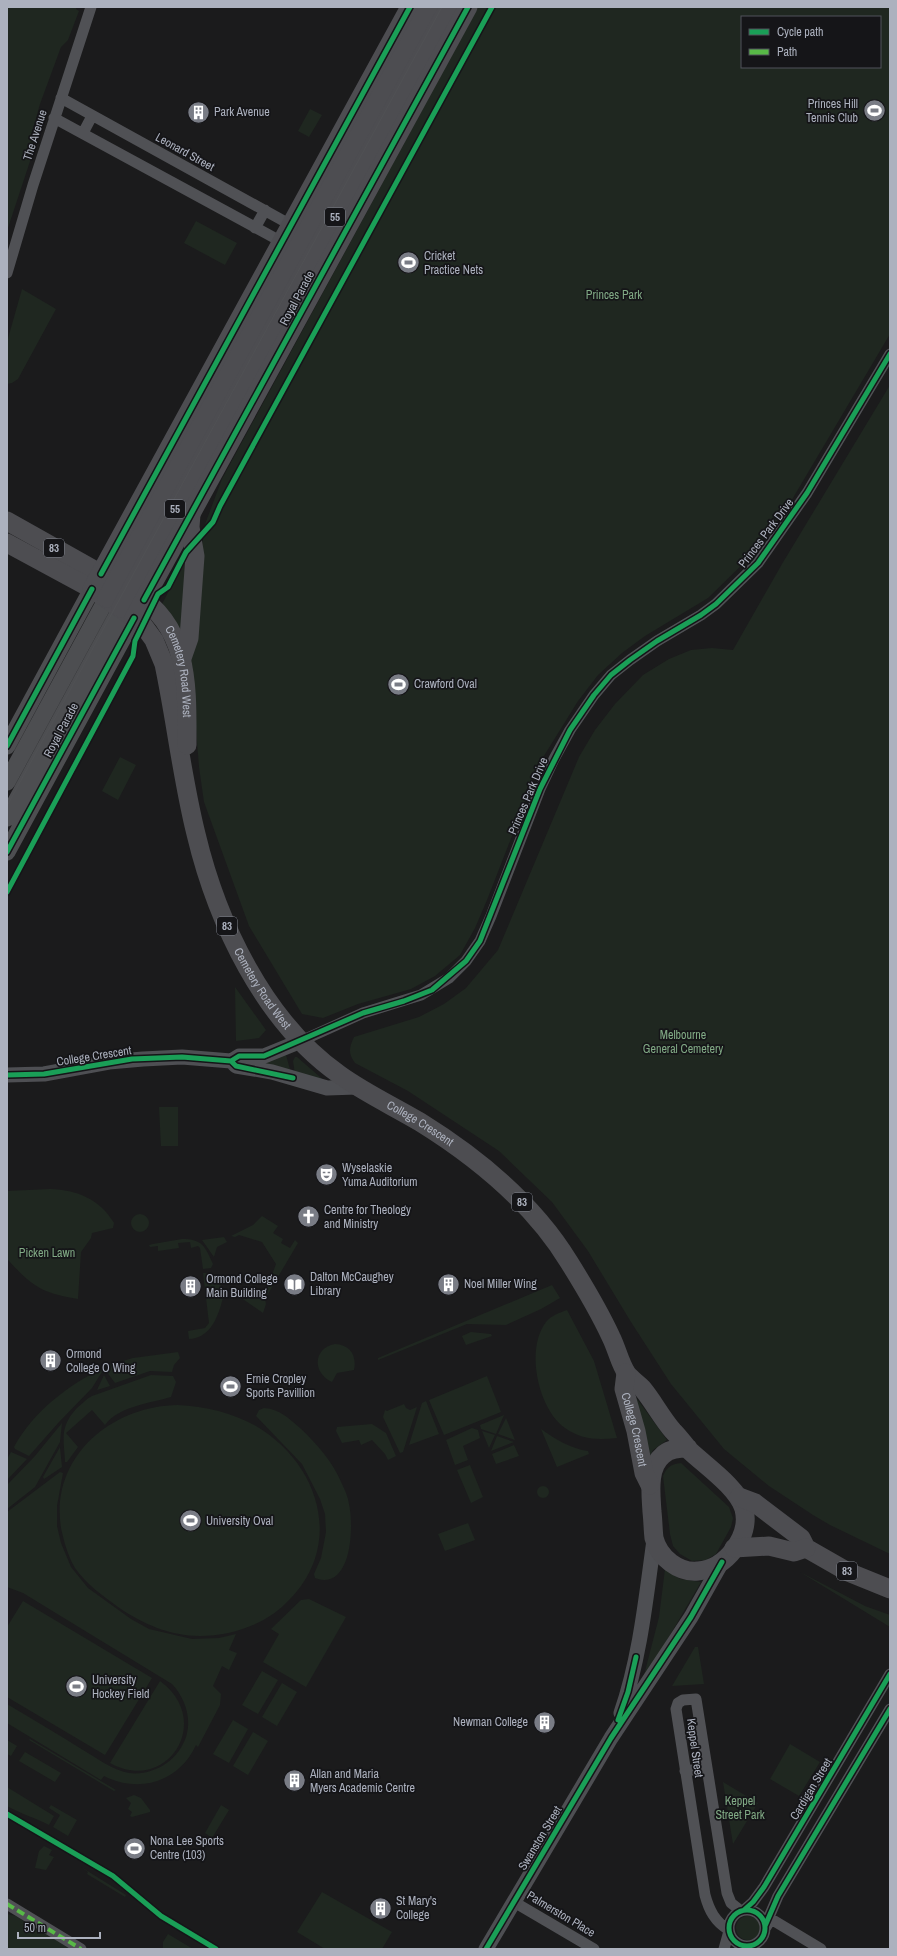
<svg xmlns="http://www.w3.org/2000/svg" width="897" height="1956" viewBox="0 0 897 1956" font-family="'Archivo Narrow',sans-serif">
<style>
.green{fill:#1f2720;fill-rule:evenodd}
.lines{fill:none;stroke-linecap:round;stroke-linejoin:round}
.street{stroke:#505155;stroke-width:11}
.secondary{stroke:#4e4f53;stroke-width:15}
.primary{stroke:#4d4e51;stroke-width:17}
.highway{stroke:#4d4d51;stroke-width:19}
.tram{stroke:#505154;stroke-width:1}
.quiet{stroke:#58b947;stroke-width:4;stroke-dasharray:8 4;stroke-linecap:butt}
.cycleway-casing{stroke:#151518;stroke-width:8}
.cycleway{stroke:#1a9f57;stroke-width:5}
.labels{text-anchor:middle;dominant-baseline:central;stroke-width:3.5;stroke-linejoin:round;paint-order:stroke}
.shield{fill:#151518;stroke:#7f828c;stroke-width:1}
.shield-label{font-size:11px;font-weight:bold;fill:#acb1be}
.poi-label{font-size:12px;fill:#acb1be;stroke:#151518;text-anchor:start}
.street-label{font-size:12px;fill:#acb1be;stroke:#151518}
.park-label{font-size:12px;fill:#81aa85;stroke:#151518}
</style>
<rect width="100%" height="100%" fill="#1b1b1c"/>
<path class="green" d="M7 7H76V9L79 11 68 40 61 47 40 104 31 136 35 146 7 231Z
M478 7H890V334L787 508 750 557 708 598 645 636 622 653 598 675 578 701 542 759 487 900 475 928 460 955 435 976 411 989 358 1004 323 1018 302 1014 249 926 204 802 199 767 190 651 194 635 204 527 222 479ZM742 17H880V67H742Z
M310 109 322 115 309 137 298 131Z
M196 221 237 243 225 265 184 243Z
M22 289 56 309 18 379 12 383 7 384V342Z
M890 385V1554L830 1525 813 1515 769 1486 724 1449 671 1384 631 1322 588 1251 552 1202 499 1151 408 1091 355 1063C348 1053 349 1048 354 1037L419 1017 444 1004 466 988 498 950 579 757 595 730 615 704 643 675 669 659 691 650 712 648 733 650 782 564Z
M189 553 183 638 162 604Z
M120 757 136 765 118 800 102 791Z
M235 987 266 1030 259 1038 236 1041Z
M286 1055 291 1073 248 1063Z
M295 1057H297L327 1083 295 1074 293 1061Z
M159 1107H178V1146H161Z
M50 1189C77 1190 100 1199 114 1223L113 1228 92 1233 91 1238 81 1252 78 1299C41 1293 32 1286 7 1259V1191Z
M131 1223a9 9 0 1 1 18 0a9 9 0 1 1-18 0Z
M262 1216 278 1226 273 1233 283 1239 281 1243 290 1248 295 1240 298 1243 265 1299 266 1304 263 1313 240 1297 246 1299 267 1288 276 1264 262 1242 239 1235 235 1237 231 1236 253 1225Z
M224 1237 227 1242 217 1247 214 1257 202 1240Z
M182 1239C202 1239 205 1246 213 1264L211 1268 203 1269 200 1248 198 1246 191 1248 190 1242 178 1243 179 1248 158 1251V1246L150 1247 149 1245 153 1244Z
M203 1273H212C216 1279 222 1286 224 1292 224 1296 222 1301 221 1305 216 1322 208 1338 189 1339L188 1331 205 1328 209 1323Z
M552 1285 560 1298 541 1309 506 1325 467 1324 378 1360V1358Z
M567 1310 594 1361 617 1438C598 1440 582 1440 565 1428 538 1409 525 1349 546 1322 552 1315 559 1313 567 1310Z
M471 1332 491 1334 492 1336 466 1345 462 1336Z
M335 1344C350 1345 357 1355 354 1370L337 1373 332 1382C312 1373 313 1348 335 1344Z
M178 1352 180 1358 174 1365 172 1372 150 1371 115 1383 106 1371 109 1365 133 1358Z
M105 1367 92 1388 59 1422 29 1456 15 1449 14 1447C34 1411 68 1385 105 1367Z
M104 1375 110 1386 97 1390Z
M151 1375 173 1376 176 1382 171 1397C151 1403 119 1406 105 1425L92 1410 66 1433 78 1447 67 1462H65C64 1439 59 1427 77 1408 82 1404 86 1399 92 1396Z
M487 1376 501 1412 444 1435 429 1400Z
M632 1392 667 1440 653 1450 649 1458Z
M426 1401 439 1434 409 1445 422 1403Z
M404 1404 406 1408 410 1410 417 1407 403 1452 400 1453 383 1417 385 1410 387 1411Z
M178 1405C205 1406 233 1413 256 1426 322 1465 345 1549 285 1604 264 1625 230 1636 200 1636 170 1636 143 1624 118 1607 103 1596 86 1584 75 1568 68 1556 64 1542 61 1528 50 1457 111 1406 178 1405Z
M264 1408C280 1409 288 1418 300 1428 317 1444 333 1462 342 1484 345 1490 348 1497 349 1504 354 1526 352 1592 315 1578L314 1574 321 1558 326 1532 325 1514 320 1499 302 1464 256 1416 259 1410Z
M504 1415 496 1434 481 1429 480 1425Z
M506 1418 515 1440 498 1434Z
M62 1423 60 1442 35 1487 7 1509V1485L35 1456Z
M372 1424 386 1433 396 1456 388 1460 385 1454 372 1440 361 1445 359 1440 342 1443 336 1431 337 1427Z
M472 1428 478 1430 480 1438 463 1446 468 1460 455 1465 446 1440Z
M541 1429C557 1440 569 1448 588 1451L589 1454 557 1467Z
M482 1431 495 1435 489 1448Z
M497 1436 514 1442 491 1451Z
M514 1445 519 1456 496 1464 492 1454Z
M60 1447 62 1467 44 1479 43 1477Z
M11 1452 27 1459 7 1480V1459Z
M681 1463 729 1507 733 1518 731 1527 716 1554 706 1560 692 1561 680 1554 673 1546 670 1534 663 1476C667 1467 671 1464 681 1463Z
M470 1465 483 1497 471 1503 457 1470Z
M60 1472 63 1473 57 1506V1526L61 1543 71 1567 88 1588 131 1619 149 1629 192 1639 219 1638 236 1634 229 1650 237 1653 229 1670 222 1666 213 1686 221 1694 220 1705 198 1747 196 1745C179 1782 139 1794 104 1776L101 1780 7 1723V1704C32 1719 58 1734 83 1750 97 1758 112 1770 129 1773 153 1776 178 1761 186 1737 192 1718 185 1698 172 1684L23 1593 7 1587V1512Z
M537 1492a6 6 0 1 1 12 0a6 6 0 1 1-12 0Z
M468 1523 475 1540 445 1551 438 1534Z
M665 1569 680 1579 701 1582 642 1683 659 1617Z
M800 1572 865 1606 890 1615V1627Z
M309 1599 346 1617 306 1687 263 1662 279 1634 271 1629 301 1600Z
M23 1601 152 1678 105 1755 7 1697V1627Z
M695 1647H698L704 1684 672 1686Z
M262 1671 278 1680 258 1714 242 1705Z
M160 1681C214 1720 168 1795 110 1763Z
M282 1683 297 1692 277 1726 262 1717Z
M233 1720 248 1729 229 1763 213 1754Z
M253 1732 268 1741 248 1775 233 1766Z
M30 1739 116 1790 114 1791 29 1740Z
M7 1740 17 1746 11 1756 7 1754Z
M790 1744 820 1762 799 1796 770 1779Z
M25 1752 61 1773 55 1782 19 1761Z
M723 1782 758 1803 733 1844Z
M7 1787 54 1816 49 1825C36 1818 21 1814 7 1806Z
M134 1795 141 1798 150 1810V1812L132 1817 130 1816 132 1812 128 1809 131 1803 126 1798Z
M51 1805 77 1820 68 1836 53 1827 60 1815 49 1808Z
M221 1805 229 1810 212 1838 205 1833Z
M44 1846 52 1850 49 1855 54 1857 46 1870 35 1868 39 1851Z
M81 1867 126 1895 125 1897 87 1874 88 1872Z
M322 1892 392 1932 382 1949H325L297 1932Z
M7 1914 16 1916 71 1949H7Z
M736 1928a12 12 0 1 1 24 0a12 12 0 1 1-24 0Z
M168 1934 193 1949H163V1942Z"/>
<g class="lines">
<path class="street" d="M61 98 291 225
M54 118 282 242
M83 133 92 116
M255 228 265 210
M7 273 33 185 91 7
M301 1041 363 1013 421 995 449 978 466 961 480 941 491 916 540 789 554 759 570 730 594 695 611 675 630 660 657 641 701 615 716 604 758 563 807 493 890 354
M685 1771 706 1768
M514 1902 594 1949
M7 1904 81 1949
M729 1928a18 18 0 1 1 36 0a18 18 0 1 1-36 0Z
M744 1910 753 1902 764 1887 890 1674
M765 1926 778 1896 890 1709
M766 1927 771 1919 821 1949
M729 1930C715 1922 709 1910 705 1895L676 1709 678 1703 683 1700 696 1699 727 1893 731 1903 741 1911
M724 1949 729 1931"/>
<path class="secondary" d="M231 1061 236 1066 272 1072 327 1088 357 1087
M7 1075 44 1074 109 1062 143 1059 182 1057 231 1061 239 1056H264L301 1041
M621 1713C640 1658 646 1598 654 1540
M486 1949 611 1738 691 1617 722 1562"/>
<path class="primary" d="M7 746 92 589
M7 782 107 598
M7 818 121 608
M7 852 134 618"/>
<g class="highway">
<path d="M7 521 112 580"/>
<path id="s1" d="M7 543 92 589 134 618 143 625 154 640 164 664C176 721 182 778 196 834 217 922 264 1022 340 1075 365 1093 393 1106 420 1122 478 1158 533 1203 569 1262 584 1286 599 1311 611 1337 617 1349 620 1364 627 1374 631 1379 637 1383 642 1388 653 1401 661 1417 673 1431 679 1437 684 1444 690 1451 706 1466 738 1488 744 1509 751 1536 726 1569 698 1571 679 1573 659 1558 654 1538 653 1530 653 1520 652 1512 651 1494 647 1468 663 1455 669 1449 679 1448 688 1448"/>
<path d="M92 589 410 7"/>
<path id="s2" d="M135 594C190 627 187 688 187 745"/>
<path d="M107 598 429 7"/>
<path d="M121 608 449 7"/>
<path d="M134 618 468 7"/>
<path d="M182 658 189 638 195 556 190 527 191 514"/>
<path id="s3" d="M626 1373 624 1389 636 1431 644 1473 650 1485"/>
<path d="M739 1497 755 1503 801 1538 806 1548 848 1572 890 1589"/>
<path d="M734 1548 769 1546 794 1552 806 1548"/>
</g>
<path class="tram" d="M7 806 442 7"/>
<path class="quiet" d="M7 1904 81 1949"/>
<defs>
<path id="cycleway" d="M101 574 410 7
M144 600 468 7
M7 746 92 589
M7 852 134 618
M7 892 133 656 135 641 158 594 168 587 186 552 213 522 220 506 492 7
M231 1061 236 1066 293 1078
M7 1075 44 1074 132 1059 182 1057 231 1061 239 1056H264L363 1013 404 1001 432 990 466 961 480 941 540 789 570 730 594 695 611 675 630 660 657 641 701 615 716 604 758 563 807 493 890 354
M618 1720 628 1692 636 1657
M7 1814 113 1876 161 1916 216 1949
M729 1928a18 18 0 1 1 36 0a18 18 0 1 1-36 0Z
M744 1910 753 1902 764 1887 890 1674
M765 1926 778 1896 890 1709
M486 1949 611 1738 691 1617 722 1562"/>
</defs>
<use href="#cycleway" class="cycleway-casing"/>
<use href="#cycleway" class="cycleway"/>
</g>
<defs>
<symbol id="stadium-disc" viewBox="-11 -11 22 22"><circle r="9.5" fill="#797c85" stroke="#151518"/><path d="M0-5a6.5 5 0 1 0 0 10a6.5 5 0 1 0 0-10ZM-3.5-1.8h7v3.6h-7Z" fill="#fff"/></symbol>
<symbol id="building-disc" viewBox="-11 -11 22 22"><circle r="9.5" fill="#797c85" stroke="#151518"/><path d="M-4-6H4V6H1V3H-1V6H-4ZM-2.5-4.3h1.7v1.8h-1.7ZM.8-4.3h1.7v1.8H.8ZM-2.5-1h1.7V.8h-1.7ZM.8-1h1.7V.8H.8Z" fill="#fff"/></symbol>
<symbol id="theatre-disc" viewBox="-11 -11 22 22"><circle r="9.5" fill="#797c85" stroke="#151518"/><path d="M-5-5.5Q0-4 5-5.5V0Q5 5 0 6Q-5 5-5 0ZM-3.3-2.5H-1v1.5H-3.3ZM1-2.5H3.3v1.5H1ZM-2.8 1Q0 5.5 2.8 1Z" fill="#fff"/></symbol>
<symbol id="church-disc" viewBox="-11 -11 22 22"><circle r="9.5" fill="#797c85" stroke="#151518"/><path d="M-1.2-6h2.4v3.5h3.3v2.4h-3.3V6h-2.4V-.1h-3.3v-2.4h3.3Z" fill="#fff"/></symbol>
<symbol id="library-disc" viewBox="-11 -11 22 22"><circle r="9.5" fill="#797c85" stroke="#151518"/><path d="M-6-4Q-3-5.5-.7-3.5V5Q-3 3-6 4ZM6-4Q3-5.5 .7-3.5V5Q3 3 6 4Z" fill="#fff"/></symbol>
</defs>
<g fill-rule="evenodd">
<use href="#stadium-disc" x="862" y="98" width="25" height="25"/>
<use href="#building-disc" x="186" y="100" width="25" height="25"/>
<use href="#stadium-disc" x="396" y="250" width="25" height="25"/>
<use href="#stadium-disc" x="386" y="672" width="25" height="25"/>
<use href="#theatre-disc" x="314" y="1162" width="25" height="25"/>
<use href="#church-disc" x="296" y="1204" width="25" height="25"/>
<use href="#library-disc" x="282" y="1272" width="25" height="25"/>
<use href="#building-disc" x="436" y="1272" width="25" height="25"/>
<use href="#building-disc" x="178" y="1274" width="25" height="25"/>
<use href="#building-disc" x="38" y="1348" width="25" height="25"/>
<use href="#stadium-disc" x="218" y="1374" width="25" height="25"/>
<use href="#stadium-disc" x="178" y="1508" width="25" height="25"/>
<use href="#stadium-disc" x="64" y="1674" width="25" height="25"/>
<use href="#building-disc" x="532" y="1710" width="25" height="25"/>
<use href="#building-disc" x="282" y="1768" width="25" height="25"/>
<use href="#stadium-disc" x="122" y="1836" width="25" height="25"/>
<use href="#building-disc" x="368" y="1896" width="25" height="25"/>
</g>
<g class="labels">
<g class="shield">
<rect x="325" y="208" width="20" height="18" rx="3"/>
<rect x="165" y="500" width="20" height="18" rx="3"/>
<rect x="44" y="539" width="20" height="18" rx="3"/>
<rect x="217" y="917" width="20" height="18" rx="3"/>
<rect x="512" y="1193" width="20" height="18" rx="3"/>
<rect x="837" y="1562" width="20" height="18" rx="3"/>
</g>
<g class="shield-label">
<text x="335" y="217">55</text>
<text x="175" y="509">55</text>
<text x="54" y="548">83</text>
<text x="227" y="926">83</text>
<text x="522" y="1202">83</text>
<text x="847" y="1571">83</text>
</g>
<g class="poi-label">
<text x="858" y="104" text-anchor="end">Princes Hill<tspan x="858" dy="14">Tennis Club</tspan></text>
<text x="214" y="112">Park Avenue</text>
<text x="424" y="256">Cricket<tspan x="424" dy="14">Practice Nets</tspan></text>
<text x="414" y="684">Crawford Oval</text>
<text x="342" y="1168">Wyselaskie<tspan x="342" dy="14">Yuma Auditorium</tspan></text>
<text x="324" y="1210">Centre for Theology<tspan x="324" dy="14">and Ministry</tspan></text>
<text x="310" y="1277">Dalton McCaughey<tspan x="310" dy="14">Library</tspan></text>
<text x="206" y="1279">Ormond College<tspan x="206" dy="14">Main Building</tspan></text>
<text x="464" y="1284">Noel Miller Wing</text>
<text x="66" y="1354">Ormond<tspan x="66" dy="14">College O Wing</tspan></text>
<text x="246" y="1379">Ernie Cropley<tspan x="246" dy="14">Sports Pavillion</tspan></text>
<text x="206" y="1521">University Oval</text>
<text x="92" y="1680">University<tspan x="92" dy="14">Hockey Field</tspan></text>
<text x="528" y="1722" text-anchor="end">Newman College</text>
<text x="310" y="1774">Allan and Maria<tspan x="310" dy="14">Myers Academic Centre</tspan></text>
<text x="150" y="1841">Nona Lee Sports<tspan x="150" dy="14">Centre (103)</tspan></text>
<text x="396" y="1901">St Mary's<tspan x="396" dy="14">College</tspan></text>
</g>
<g class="street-label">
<text transform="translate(35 135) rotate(-72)">The Avenue</text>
<text transform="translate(185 152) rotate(29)">Leonard Street</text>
<text transform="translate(297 298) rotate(-62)">Royal Parade</text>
<text transform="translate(766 533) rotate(-53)">Princes Park Drive</text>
<text stroke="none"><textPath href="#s2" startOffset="94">Cemetery Road West</textPath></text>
<text transform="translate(61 730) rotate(-62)">Royal Parade</text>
<text transform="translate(528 796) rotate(-67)">Princes Park Drive</text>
<text stroke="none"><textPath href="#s1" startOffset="546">Cemetery Road West</textPath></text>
<text transform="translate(94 1056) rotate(-9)">College Crescent</text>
<text stroke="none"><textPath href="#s1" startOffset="757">College Crescent</textPath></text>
<text stroke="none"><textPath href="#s3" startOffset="58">College Crescent</textPath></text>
<text transform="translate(695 1748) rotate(82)">Keppel Street</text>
<text transform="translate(811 1789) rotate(-59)">Cardigan Street</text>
<text transform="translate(540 1838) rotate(-59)">Swanston Street</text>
<text transform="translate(561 1914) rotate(31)">Palmerston Place</text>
</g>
<g class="park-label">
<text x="614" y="295">Princes Park</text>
<text x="683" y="1035">Melbourne<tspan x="683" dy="14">General Cemetery</tspan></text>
<text x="47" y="1253">Picken Lawn</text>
<text x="740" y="1801">Keppel<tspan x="740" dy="14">Street Park</tspan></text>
</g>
</g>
<rect width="897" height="1956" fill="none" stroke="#acb1be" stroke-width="16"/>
<rect x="741" y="16" width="140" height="52" fill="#151518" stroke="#51535a"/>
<rect x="749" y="29" width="20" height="6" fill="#1a9f57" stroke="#51535a"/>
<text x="777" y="36" font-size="12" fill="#acb1be">Cycle path</text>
<rect x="749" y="49" width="20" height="6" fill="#58b947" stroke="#51535a"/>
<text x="777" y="56" font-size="12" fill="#acb1be">Path</text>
<path d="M18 1932v6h82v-6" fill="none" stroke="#acb1be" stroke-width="2"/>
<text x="24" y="1932" font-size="12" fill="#acb1be" stroke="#151518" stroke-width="3" paint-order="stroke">50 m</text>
</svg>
